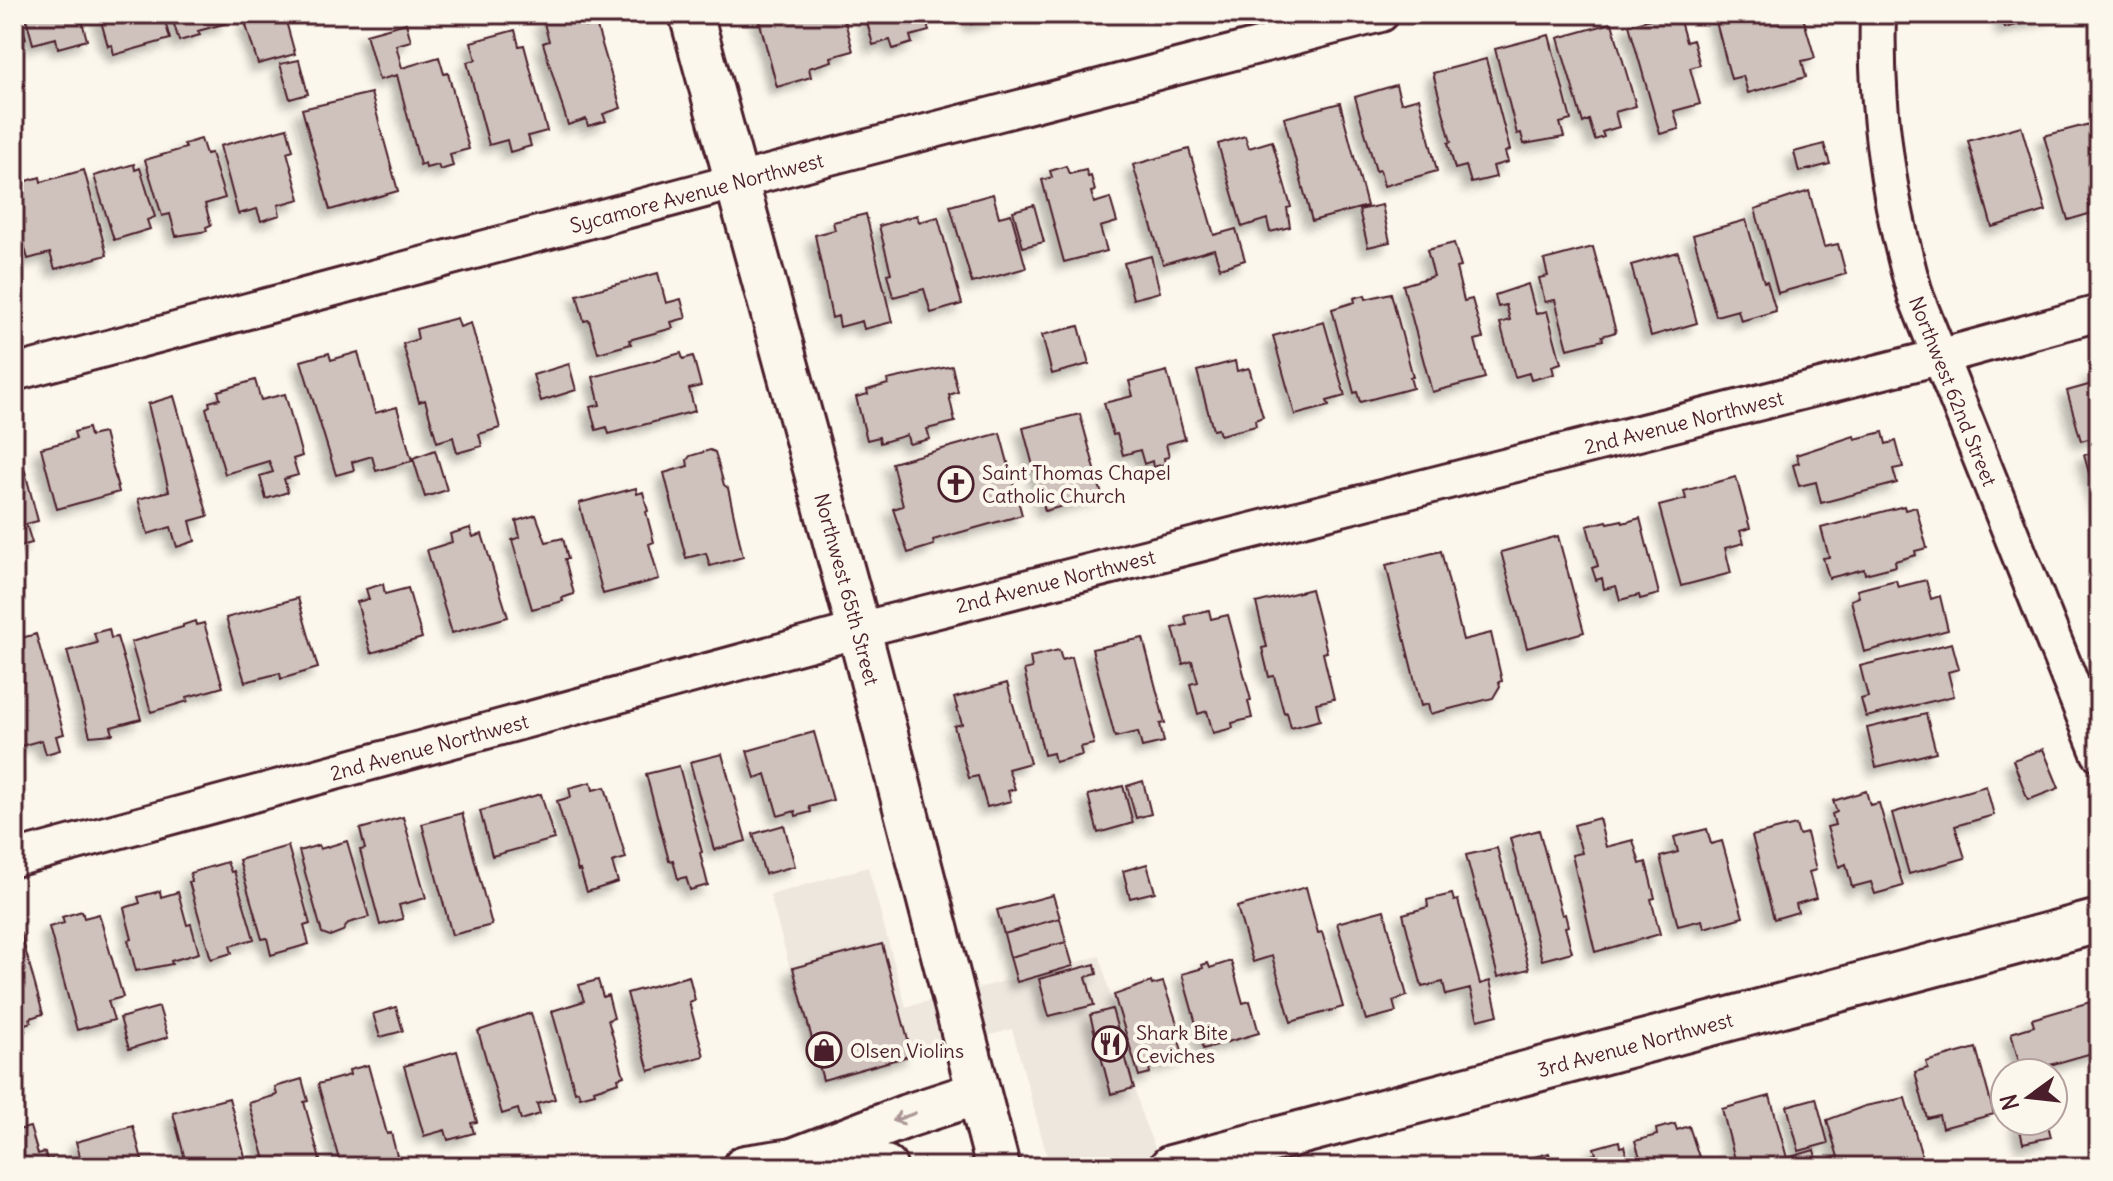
<svg xmlns="http://www.w3.org/2000/svg" width="2113" height="1181" viewBox="0 0 2113 1181" font-family="Delius,sans-serif">
<style>
.built{fill:#eee7de}
.building{fill:#cfc2bc;stroke:#4a1f2b;stroke-width:2;filter:url(#shadow)}
.lines{fill:none;stroke-linecap:round;stroke-linejoin:round}
.minor-casing{stroke:#4a1f2b;stroke-width:40}
.tertiary-casing{stroke:#4a1f2b;stroke-width:48}
.minor{stroke:#fbf7ec;stroke-width:34}
.tertiary{stroke:#fbf7ec;stroke-width:42}
.oneway{stroke:#ab9695}
.labels{text-anchor:middle;dominant-baseline:central;stroke-width:8;stroke-linejoin:round;paint-order:stroke}
.street-label{font-size:20px;fill:#4a1f2b;stroke:#fbf7ec}
.poi-label{font-size:20px;fill:#4a1f2b;stroke:#fbf7ec;text-anchor:start}
</style>
<defs>
<filter id="shadow"><feDropShadow dx="-7" dy="7" stdDeviation="4" flood-color="#0004"/></filter>
</defs>
<rect width="100%" height="100%" fill="#fbf7ec"/>
<filter id="ink" filterUnits="userSpaceOnUse"><feTurbulence type="fractalNoise" baseFrequency=".0125" numOctaves="2"/><feDisplacementMap in="SourceGraphic" scale="16" xChannelSelector="R" yChannelSelector="G"/><feConvolveMatrix kernelMatrix="1 2 1 2 8 2 1 2 1" color-interpolation-filters="sRGB"/></filter>
<g filter="url(#ink)">
<path class="built" d="M868 867 906 1007 1100 956 1143 1119 1163 1167H1050L1012 1029 821 1083 770 895Z"/>
<path class="building" d="M14 14H19L26 39 14 43Z
M25 14H80L87 40 58 48 56 38 33 44Z
M99 14H163L170 39 114 55 112 45 108 46Z
M171 14H224L227 23 198 31 200 35 179 41Z
M274 14H284L295 54 258 64 245 22Z
M564 14H581L585 27 596 24 621 108 603 114 606 121 588 126 586 119 568 125 543 43 549 41 543 20Z
M766 14H843L853 51 831 57 832 61 809 68 811 77 777 87 758 16Z
M865 14H924L929 31 910 36 912 43 893 49 890 40 873 45Z
M969 14H1009L971 24Z
M1668 14H1678L1686 42 1693 40 1700 65 1690 68 1700 104 1674 111 1679 129 1660 134 1629 25Z
M1714 14H1802L1815 58 1802 61 1806 77 1748 93 1743 76 1731 79Z
M2001 14H2058L2005 28Z
M406 23 411 41 396 45 402 68 439 57 444 74 448 73 469 149 450 154 453 166 440 170 438 165 426 168 425 163 420 165 397 75 379 80 366 34Z
M1612 23 1636 106 1615 112 1619 127 1602 132 1604 137 1595 140 1589 120 1583 123 1558 38Z
M515 30 519 46 524 45 547 131 528 136 531 146 510 152 507 140 489 145 467 62 476 60 471 42Z
M1549 35 1571 120 1560 123 1564 137 1524 144 1521 133 1517 134 1495 49Z
M1486 59 1510 150 1505 152 1508 162 1493 166 1496 177 1471 183 1466 166 1455 169 1448 143 1451 142 1433 73Z
M299 60 308 94 290 99 280 64Z
M1396 85 1401 103 1419 98 1437 171 1384 186 1380 170 1376 171 1355 97Z
M371 93 398 191 330 210 302 109Z
M1340 103 1367 206 1312 221 1284 118Z
M2093 123 2099 146V199L2088 201 2092 213 2068 220 2044 136Z
M2021 126 2046 211 1992 227 1968 141Z
M287 128 293 150 287 152 300 199 278 205 280 215 261 221 257 209 238 214 220 146Z
M1245 136 1249 148 1272 141 1291 207 1287 208 1290 227 1270 232 1267 219 1242 227 1218 144Z
M201 139 206 154 211 153 225 198 205 204 211 225 206 227 207 231 176 236 170 214 162 216 145 160 186 148 184 144Z
M1824 144 1830 164 1799 172 1794 152Z
M1189 149 1214 235 1236 229 1245 260 1220 268 1214 249 1163 264 1133 165Z
M134 164 135 170 140 168 155 217 147 220 150 229 114 240 94 176Z
M1066 166 1069 174 1086 170 1088 177 1091 176 1095 191 1091 192 1094 203 1110 198 1117 222 1100 227 1107 251 1064 262 1042 180 1052 177 1050 171Z
M84 170 107 255 55 269 50 253 28 259 14 209V185L40 177 41 182Z
M1809 191 1824 247 1838 244 1846 274 1778 293 1755 209Z
M993 194 999 217 1011 214 1026 268 972 283 950 206Z
M1034 205 1044 242 1023 247 1013 211Z
M1382 205 1390 242 1368 247 1359 210Z
M866 214 892 322 864 329 862 321 840 327 838 316 832 318 815 235 835 230 833 222Z
M917 215 919 222 938 217 962 304 931 313 924 289 893 297 887 274 891 273 879 226Z
M1746 220 1764 282 1767 281 1776 311 1741 321 1738 310 1716 316 1693 235Z
M1454 243 1461 267 1456 268 1464 301 1472 299 1483 338 1475 340 1485 378 1432 392 1403 285 1434 276 1427 250Z
M1593 247 1616 332 1602 336 1603 340 1568 349 1555 300 1545 302 1539 278 1548 276 1544 260Z
M1678 252 1697 323 1651 336 1631 265Z
M1151 256 1160 292 1133 299 1124 263Z
M658 273 666 303 681 299 686 318 671 322 673 328 629 340 631 344 598 353 589 320 584 321 577 295Z
M1528 284 1536 314 1547 311 1561 363 1552 366 1554 374 1531 380 1529 373 1515 377 1500 323 1510 320 1506 305 1498 307 1495 295Z
M1391 293 1413 377H1410L1413 388 1360 402 1357 392 1354 393 1332 309 1355 302 1354 298 1365 295 1366 299Z
M457 318 460 327 471 323 500 428 479 434 482 446 457 453 453 437 437 442 425 400 419 402 403 344 418 339 416 329Z
M1324 322 1345 396 1327 401 1329 406 1295 415 1273 336Z
M1079 326 1089 364 1052 374 1042 335Z
M358 352 375 413 397 407 412 461 376 471 372 456 352 462 354 470 336 475 301 361 329 353 331 360Z
M681 353 683 359 693 356 701 386 689 389 695 411 609 434 607 427 596 430 590 407 600 405 593 377Z
M1235 361 1237 371 1249 368 1263 417 1255 420 1256 426 1220 435 1218 429 1213 430 1197 371Z
M569 364 576 390 541 401 533 375Z
M952 366 958 392 949 395 955 422 927 429 930 439 909 444 907 435 880 443 879 437 867 440 856 397 868 394 867 390 888 384 887 380Z
M1167 371 1185 439 1166 444 1169 457 1164 458 1165 464 1153 467 1152 461 1144 464 1140 450 1123 455 1117 434 1113 435 1104 403 1133 396 1129 381Z
M2099 373V436L2081 441 2067 391 2092 384 2090 375Z
M255 380 261 400 285 394 302 456 293 459 298 475 284 479 288 492 266 499 260 476 273 472 269 461 225 474 206 408 210 406 209 402 220 399 218 391Z
M174 396 208 516 190 521 195 541 177 547 171 527 148 534 138 499 169 491 148 404Z
M1080 414 1102 495 1045 511 1023 428Z
M88 428 90 436 104 433 119 492 57 509 41 448 76 439 74 432Z
M1883 432 1886 444 1896 441 1903 467 1893 469 1897 483 1821 503 1816 482 1799 486 1793 465 1799 463 1796 455 1854 436 1855 439Z
M1000 433 1022 515 933 540 934 545 908 553 893 509 903 506 892 463Z
M435 450 447 490 425 497 413 458Z
M710 450 715 452 724 485 728 488 743 557 710 566 706 553 686 558 664 473 688 466 687 460 690 456Z
M2099 451V505H2098L2084 455Z
M22 460 38 521 26 524 32 543 14 548V462Z
M1736 477 1750 528 1740 531 1744 543 1725 548 1731 573 1681 586 1659 506 1686 499 1684 491Z
M636 488 637 494 643 492 648 511 646 512 654 542 649 544 659 579 603 594 579 503Z
M1904 506 1905 510 1916 507 1927 548 1915 551 1916 555 1895 561 1896 566 1865 574 1864 569 1829 578 1823 558 1829 557 1821 528Z
M536 515 546 542 563 538 568 559H565L574 594 562 598 563 601 532 609 512 540 520 537 516 521Z
M1640 518 1659 594 1640 599 1639 595 1620 600 1616 586 1604 589 1602 578 1596 580 1592 568 1598 566 1587 526 1607 521 1608 523 1622 520 1623 523Z
M470 528 473 537 482 534 508 617 452 633 427 550 452 542 450 534Z
M1558 536 1584 632 1527 648 1501 552Z
M1441 551 1463 640 1491 633 1502 681 1499 682 1500 686 1493 698 1430 714 1428 704 1421 706 1386 565Z
M1896 580 1898 587 1926 580 1931 599 1940 596 1948 630 1864 652 1851 600 1859 597 1857 590Z
M383 584 385 594 408 588 422 638 371 653 357 602 369 599 366 589Z
M1311 589 1327 652 1323 653 1334 699 1316 703 1320 720 1291 728 1287 712 1284 713 1274 676 1269 677 1262 648 1267 647 1256 603Z
M298 598 318 668 281 679 280 673 245 682 226 618Z
M1209 610 1211 619 1228 615 1251 700 1248 701 1252 718 1232 723 1233 728 1213 733 1207 711 1198 714 1190 684 1198 682 1192 661 1183 664 1173 628 1187 625 1185 616Z
M195 621 196 625 204 623 223 687 187 697 188 701 151 712 131 642 183 627V625Z
M109 629 111 638 117 637 141 719 111 727 113 734 90 736 67 651 97 643 94 633Z
M36 634 64 734 56 736 60 750 46 754 42 740 14 748V640Z
M1143 638 1165 723 1160 724 1164 742 1142 747 1138 732 1115 737 1092 649Z
M1952 643 1959 669 1948 672 1954 696 1866 717 1861 699 1868 697 1860 666Z
M1059 650 1062 660 1072 657 1094 744 1080 747 1082 755 1055 762 1053 753 1044 755 1024 670 1032 668 1030 657Z
M1007 683 1030 763 1008 769 1015 789 1008 791 1011 801 987 807 978 776 969 778 954 726 962 724 954 698Z
M1926 714 1936 752 1876 767 1867 728Z
M814 732 833 800 809 807 811 812 796 816 795 811 778 816 766 774 755 778 747 751Z
M2043 749 2059 788 2028 800 2013 760Z
M722 754 746 841 714 850 690 762Z
M679 766 702 852 700 853 708 885 690 890 686 877 678 879 673 860 669 861 646 774Z
M1143 781 1151 814 1136 818 1127 786Z
M591 782 593 790 605 787 626 858 612 862 618 882 587 892 580 870 578 871 557 801 571 797 569 788Z
M1123 786 1133 823 1098 833 1088 795Z
M1986 786 1994 815 1955 826 1965 858 1909 874 1892 813Z
M1866 791 1870 805 1879 803 1903 886 1875 894 1871 882 1852 887 1846 864 1839 867 1827 827 1835 825 1832 814 1837 812 1833 801Z
M541 794 554 839 492 856 480 811Z
M462 813 492 925 452 935 422 824Z
M403 817 426 898 399 905 403 919 380 925 360 850 365 849 360 829Z
M1599 818 1606 847 1633 840 1640 864 1646 862 1655 898 1651 899 1660 934 1595 952 1572 855 1582 853 1574 825Z
M784 825 795 866 765 874 753 834Z
M1796 825 1799 835 1807 833 1816 870 1809 872 1816 898 1796 904 1798 912 1774 919 1752 836Z
M1707 829 1711 844 1722 841 1743 917 1704 928 1702 920 1678 926 1660 857 1678 852 1674 837Z
M1539 830 1562 915 1565 914 1568 926 1565 927 1572 952 1542 960 1510 838Z
M347 841 369 917 348 923 343 931 330 936 322 933 299 851 319 845 320 849Z
M288 846 310 924 304 926 309 944 271 955 267 938 262 939 239 860Z
M1497 848 1529 969 1498 977 1466 855Z
M227 862 231 872 234 871 254 939 230 946 232 953 211 959 189 882H192L190 873Z
M1147 864 1155 892 1130 898 1123 871Z
M1306 887 1318 933 1322 932 1343 1007 1291 1022 1272 956 1253 962 1237 907Z
M160 891 161 897 178 892 187 925 191 924 199 953 171 961 172 964 136 971 128 940 132 939 124 908 140 903 138 897Z
M1452 894 1454 901 1458 900 1480 984 1490 981 1498 1015 1478 1020 1470 989 1446 995 1443 982 1422 987 1403 914 1428 907 1427 900Z
M1053 895 1060 918 1004 934 997 910Z
M1384 910 1407 996 1393 1001 1396 1012 1366 1020 1337 923Z
M82 911 84 918 99 914 123 997 108 1001 114 1020 77 1030 49 927 64 923 62 917Z
M1060 918 1066 942 1010 957 1004 934Z
M21 934 43 1014 30 1018 31 1022 22 1025 25 1031 16 1033 14 936Z
M1066 942 1073 966 1017 982 1010 957Z
M882 944 912 1055 823 1080 793 968Z
M1231 961 1243 1003 1250 1001 1259 1033 1203 1049 1182 974 1203 968 1202 965 1208 963 1210 968Z
M1095 964 1097 974 1086 977 1094 1005 1049 1016 1039 979Z
M689 976 695 1000 689 1002 704 1056 649 1071 627 993Z
M598 980 603 997 608 995 614 1018 608 1020 624 1076 618 1078 619 1082 594 1090 595 1093 580 1097 578 1091 575 1092 552 1011 584 1001 579 985Z
M1151 982 1152 985 1163 982 1179 1029 1176 1030 1184 1058 1149 1068 1150 1073 1139 1076 1114 995Z
M2097 1000 2099 1051 2022 1073 2011 1033 2034 1026 2032 1019Z
M159 1007 168 1037 129 1049 120 1018Z
M396 1007 403 1031 380 1037 373 1014Z
M1112 1009 1134 1088 1111 1094 1090 1015Z
M531 1013 555 1099 537 1104 540 1114 521 1120 518 1109 502 1114 478 1031Z
M1976 1048 1994 1114 1942 1128 1939 1115 1927 1118 1915 1072 1928 1068 1926 1062Z
M457 1051 477 1122 471 1123 474 1133 448 1140 445 1130 424 1136 404 1066Z
M368 1065 387 1134 391 1133 400 1167H385L382 1159 353 1167H341L318 1084 350 1075 349 1070Z
M302 1079 308 1101 304 1102 322 1167H267L249 1103 277 1095 275 1087Z
M1770 1096 1787 1158 1814 1150 1819 1167H1737L1722 1109Z
M229 1098 248 1167H187L173 1113Z
M1816 1098 1828 1143 1799 1151 1787 1106Z
M1905 1098 1925 1167H1841L1827 1120 1865 1106Z
M2018 1121H2047L2051 1137 2023 1143Z
M1675 1124 1677 1130 1689 1126 1702 1166 1714 1163 1715 1167H1643L1635 1141 1657 1135 1656 1129Z
M133 1126 144 1167H83L76 1142Z
M30 1127 38 1154 45 1152 47 1160 52 1159 54 1167H14V1131Z
M1619 1141 1620 1147 1624 1146 1630 1167H1596L1592 1155 1596 1154 1594 1148Z
M1549 1153 1551 1161 1566 1157 1568 1167H1529L1527 1159Z
M1978 1158 1980 1167H1943Z"/>
<g class="lines">
<defs>
<g id="minor">
<path id="s1" d="M1878 14C1875 111 1889 205 1916 297L2099 753"/>
<path id="s2" d="M14 373 772 172 1381 14"/>
<path id="s3" d="M14 859 859 630 1939 357 2099 313"/>
</g>
<g id="tertiary">
<path id="s4" d="M691 14 859 630 998 1167"/>
<path d="M793 1160 907 1116 978 1093"/>
<path d="M745 1167 793 1160 885 1167"/>
<path id="s5" d="M1171 1167 2099 921"/>
</g>
</defs>
<use href="#minor" class="minor-casing"/>
<use href="#tertiary" class="tertiary-casing"/>
<use href="#minor" class="minor"/>
<use href="#tertiary" class="tertiary"/>
</g>
<defs><path id="oneway-shaft" d="M-6 0H5M1.5-3L5.5 0L1.5 3" fill="none" stroke-width="1.6" stroke-linecap="round" stroke-linejoin="round" transform="scale(2)"/></defs>
<use class="oneway" href="#oneway-shaft" transform="translate(904 1117) rotate(160)"/>
</g>
<defs>
<symbol id="church-ring" viewBox="-11 -11 22 22"><circle r="9.5" fill="#fbf7ec" stroke="#4a1f2b" stroke-width="1.5"/><path d="M-1.2-6h2.4v3.5h3.3v2.4h-3.3V6h-2.4V-.1h-3.3v-2.4h3.3Z" fill="#4a1f2b"/></symbol>
<symbol id="restaurant-ring" viewBox="-11 -11 22 22"><circle r="9.5" fill="#fbf7ec" stroke="#4a1f2b" stroke-width="1.5"/><path d="M-5-6h1v4h1v-4h1v4h1v-4h1v5L-1.5 .5V6h-2V.5L-5-1ZM5-6V6H3V1.5H1.5Q1.5-4 5-6Z" fill="#4a1f2b"/></symbol>
<symbol id="shop-ring" viewBox="-11 -11 22 22"><circle r="9.5" fill="#fbf7ec" stroke="#4a1f2b" stroke-width="1.5"/><path d="M-5-2.5h2.3a2.7 3.5 0 0 1 5.4 0H5L5.5 6h-11ZM-1.5-2.5h3a1.5 2.3 0 0 0-3 0Z" fill="#4a1f2b"/></symbol>
</defs>
<g fill-rule="evenodd">
<use href="#church-ring" x="936" y="464" width="40" height="40"/>
<use href="#restaurant-ring" x="1090" y="1024" width="40" height="40"/>
<use href="#shop-ring" x="804" y="1030" width="40" height="40"/>
</g>
<g class="labels">
<g class="street-label">
<text stroke="none"><textPath href="#s2" startOffset="706">Sycamore Avenue Northwest</textPath></text>
<text stroke="none"><textPath href="#s1" startOffset="388">Northwest 62nd Street</textPath></text>
<text stroke="none"><textPath href="#s3" startOffset="1726">2nd Avenue Northwest</textPath></text>
<text stroke="none"><textPath href="#s3" startOffset="1078">2nd Avenue Northwest</textPath></text>
<text stroke="none"><textPath href="#s4" startOffset="596">Northwest 65th Street</textPath></text>
<text stroke="none"><textPath href="#s3" startOffset="430">2nd Avenue Northwest</textPath></text>
<text stroke="none"><textPath href="#s5" startOffset="480">3rd Avenue Northwest</textPath></text>
</g>
<g class="poi-label">
<text x="982" y="472">Saint Thomas Chapel<tspan x="982" dy="23">Catholic Church</tspan></text>
<text x="1136" y="1032">Shark Bite<tspan x="1136" dy="23">Ceviches</tspan></text>
<text x="850" y="1050">Olsen Violins</text>
</g>
</g>
<rect width="2113" height="1181" fill="none" stroke="#fbf7ec" stroke-width="48"/>
<rect x="24" y="24" width="2065" height="1133" fill="none" stroke="#4a1f2b" stroke-width="3" filter="url(#ink)"/>
<g transform="translate(2029 1097) rotate(255)"><circle r="38" fill="#fbf7ec" stroke="#b4a19f" stroke-width="2"/>
<path d="M0-6L14 30L0 20L-14 30Z" fill="#4a1f2b"/>
<text y="-12" font-size="22" font-weight="bold" text-anchor="middle" fill="#4a1f2b">N</text>
</g>
</svg>
